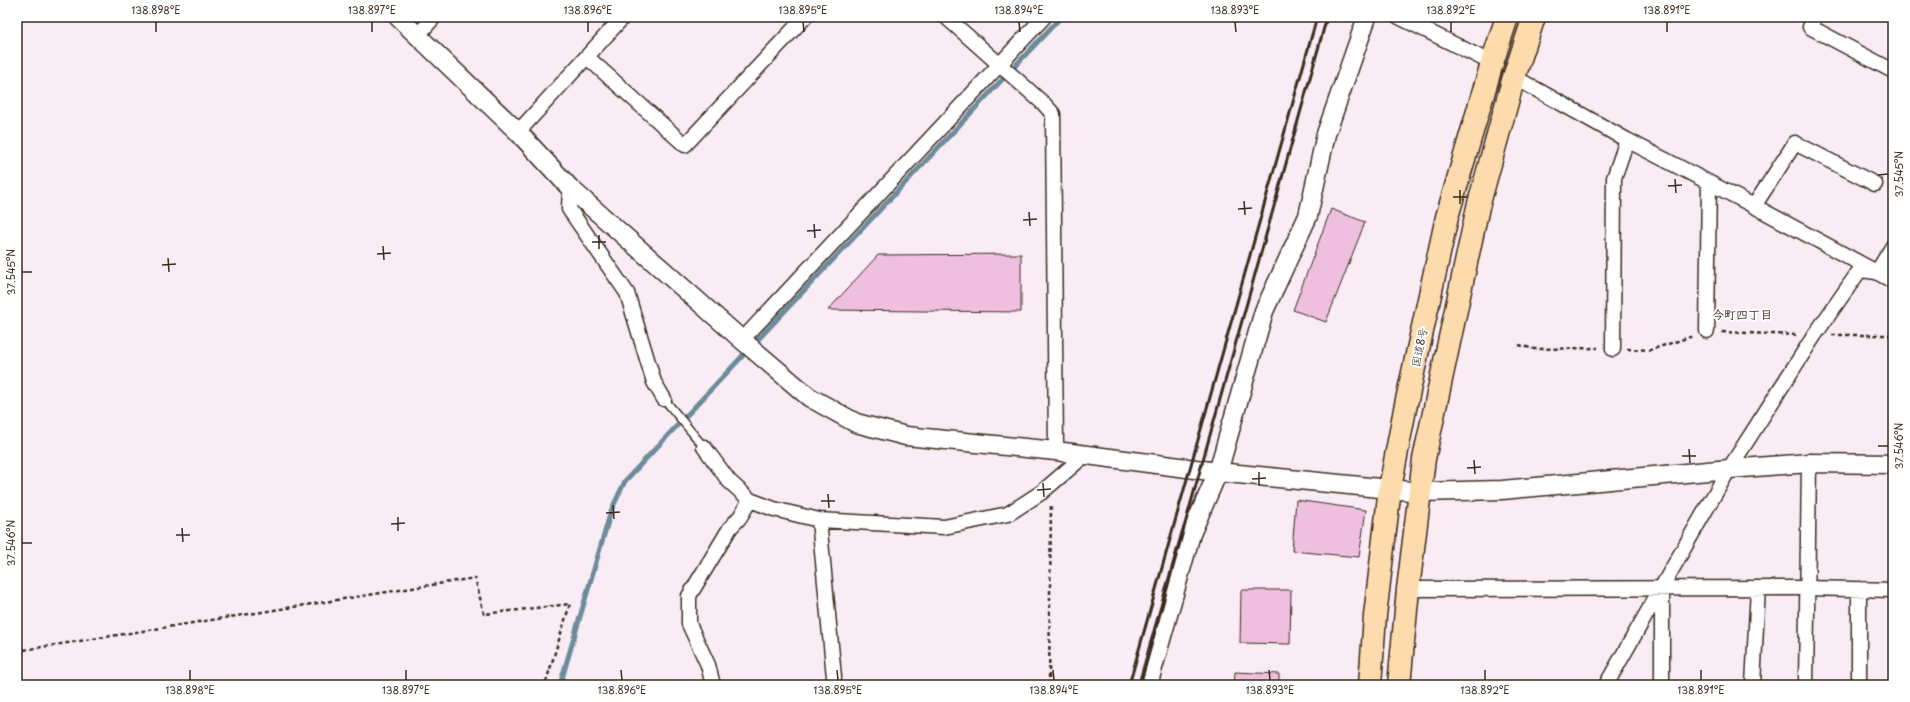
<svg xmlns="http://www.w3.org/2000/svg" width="1910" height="702" viewBox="0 0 1910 702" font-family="'Playpen Sans','Klee One',sans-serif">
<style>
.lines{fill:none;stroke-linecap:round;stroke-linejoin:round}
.stream{stroke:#6c8c9b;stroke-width:5}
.building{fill:#efbfdf;stroke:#3b2a1e}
.service-casing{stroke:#3b2a1e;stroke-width:10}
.minor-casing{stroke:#3b2a1e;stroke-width:17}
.tertiary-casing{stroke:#3b2a1e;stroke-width:21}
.trunk-casing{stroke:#3b2a1e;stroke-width:25}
.path{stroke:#3b2a1e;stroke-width:2.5;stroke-dasharray:4 3;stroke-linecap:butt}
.service{stroke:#fff;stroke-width:7}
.minor{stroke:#fff;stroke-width:14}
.tertiary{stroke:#fff;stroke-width:18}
.trunk{stroke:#fddbac;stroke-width:22}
.rail{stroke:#3b2a1e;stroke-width:3}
.ticks{fill:none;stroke:#3b2a1e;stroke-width:1.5}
.labels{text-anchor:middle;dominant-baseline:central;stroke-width:4;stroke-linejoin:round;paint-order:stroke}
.street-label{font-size:11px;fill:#3b2a1e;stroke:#fff}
.neighbourhood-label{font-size:12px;font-weight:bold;fill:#3b2a1e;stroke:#fff}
.neatline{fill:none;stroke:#3b2a1e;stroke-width:1.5}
.ticks-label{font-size:10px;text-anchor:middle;fill:#3b2a1e}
</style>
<rect width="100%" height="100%" fill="#faecf5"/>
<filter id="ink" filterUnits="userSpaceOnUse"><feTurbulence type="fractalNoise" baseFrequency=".025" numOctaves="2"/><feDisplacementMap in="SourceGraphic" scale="8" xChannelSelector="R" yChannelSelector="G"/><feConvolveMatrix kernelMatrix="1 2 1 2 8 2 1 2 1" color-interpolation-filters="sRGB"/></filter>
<g filter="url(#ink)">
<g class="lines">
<path class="stream" d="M560 685 611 511 625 481 1061 17"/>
</g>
<path class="building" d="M1331 209 1365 222 1326 322 1293 310Z
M1021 254V312L828 310 878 255Z
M1296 500 1366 510 1359 557 1292 551Z
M1241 590H1291L1290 644 1240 643Z
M1235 672 1279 674V685H1234Z"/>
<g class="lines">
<defs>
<path id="service" d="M664 399 704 447"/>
<path id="minor" d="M946 17 1044 104 1053 114 1056 451
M1399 17 1492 63
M1815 17 1810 27 1893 71
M418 35 434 17
M587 57 685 145 805 17
M1514 77 1627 140 1754 206 1893 281
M518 132 623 17
M570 188 569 209 627 293 654 382 664 399
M1754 206 1795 143 1875 184
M1877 272 1893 246
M1707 331 1709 183
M742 340 1044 17
M1613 349 1614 178 1627 140
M704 447 729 481 750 500 774 509 819 520 944 527 1008 514 1042 492 1085 455
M819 520 834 677 833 685
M1408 589 1806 588 1893 590
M713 685 708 665 689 624V596L730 528 740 517 750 500
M1606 685 1729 469 1814 336 1860 270 1877 272
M1662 685V589
M1753 685 1758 588
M1806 685 1809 463
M1859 685V589"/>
<path id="tertiary" d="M398 17 518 132 570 188 742 340 809 397 856 423 906 436 1056 451 1218 472 1420 492 1502 490 1729 469 1809 463 1893 464
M1148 685 1191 534 1218 472 1264 311 1308 216 1326 134 1367 17"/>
<path id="trunk" d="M1370 685 1375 616 1390 488 1405 409 1447 217 1492 63 1507 17
M1399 685 1408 589 1424 459 1478 207 1514 77 1534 17"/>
</defs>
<use href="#service" class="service-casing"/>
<use href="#minor" class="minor-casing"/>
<use href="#tertiary" class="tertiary-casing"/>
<use href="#trunk" class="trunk-casing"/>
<path class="path" d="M1722 332 1797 335
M1832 335H1893
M1519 345 1534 349 1598 348
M1627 349 1650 350 1693 336
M17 651 475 578 484 614 570 604 545 685
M1049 685 1051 504"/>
<use href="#service" class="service"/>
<use href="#minor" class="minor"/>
<use href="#tertiary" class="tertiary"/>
<use href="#trunk" class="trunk"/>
<path class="rail" d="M1129 685 1317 17
M1140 685 1327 17"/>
</g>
</g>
<path class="ticks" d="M156 22V32M372 22V32M588 22V32M803 22 804 32M1019 22 1020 32M1235 22 1236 32M1451 22V32M1667 22V32M1878 175 1888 174M1675 179 1676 193M1668 186 1682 185M1460 190V204M1453 197H1467M1244 201 1245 215M1238 209 1252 208M1029 212 1030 226M1023 220 1037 219M814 224 815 238M807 231 821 230M599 235V249M592 242H606M383 246 384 260M377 254 391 253M168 258 169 272M162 265 176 264M22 272H32M1878 446H1888M1689 449 1690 463M1682 456H1696M1474 460 1475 474M1467 468 1481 467M1259 472V486M1252 479 1266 478M1043 483 1044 497M1037 490 1051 489M828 494 829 508M821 501H835M613 505 614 519M606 513 620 512M398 517V531M391 524 405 523M182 528 183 542M176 535H190M22 543H32M190 670V680M406 670V680M621 670 622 680M837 670 838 680M1053 670 1054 680M1269 670 1270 680M1485 670V680M1701 670V680"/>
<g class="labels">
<g class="street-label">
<text transform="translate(1419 347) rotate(-78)">国道8号</text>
</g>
<g class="neighbourhood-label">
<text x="1742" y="314">今町四丁目</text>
</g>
</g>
<rect width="1910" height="702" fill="none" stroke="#fff" stroke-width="44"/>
<rect x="22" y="22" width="1866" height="658" class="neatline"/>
<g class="ticks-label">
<text x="156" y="14">138.898°E</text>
<text x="372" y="14">138.897°E</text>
<text x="588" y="14">138.896°E</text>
<text x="803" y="14">138.895°E</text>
<text x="1019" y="14">138.894°E</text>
<text x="1235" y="14">138.893°E</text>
<text x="1451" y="14">138.892°E</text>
<text x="1667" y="14">138.891°E</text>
<text transform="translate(1899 174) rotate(-90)" y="4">37.545°N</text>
<text transform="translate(11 272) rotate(-90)" y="4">37.545°N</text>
<text transform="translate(1899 446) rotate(-90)" y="4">37.546°N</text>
<text transform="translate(11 543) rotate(-90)" y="4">37.546°N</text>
<text x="190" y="694">138.898°E</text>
<text x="406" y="694">138.897°E</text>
<text x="622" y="694">138.896°E</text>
<text x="838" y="694">138.895°E</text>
<text x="1054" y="694">138.894°E</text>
<text x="1270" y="694">138.893°E</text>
<text x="1485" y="694">138.892°E</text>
<text x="1701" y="694">138.891°E</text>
</g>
</svg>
